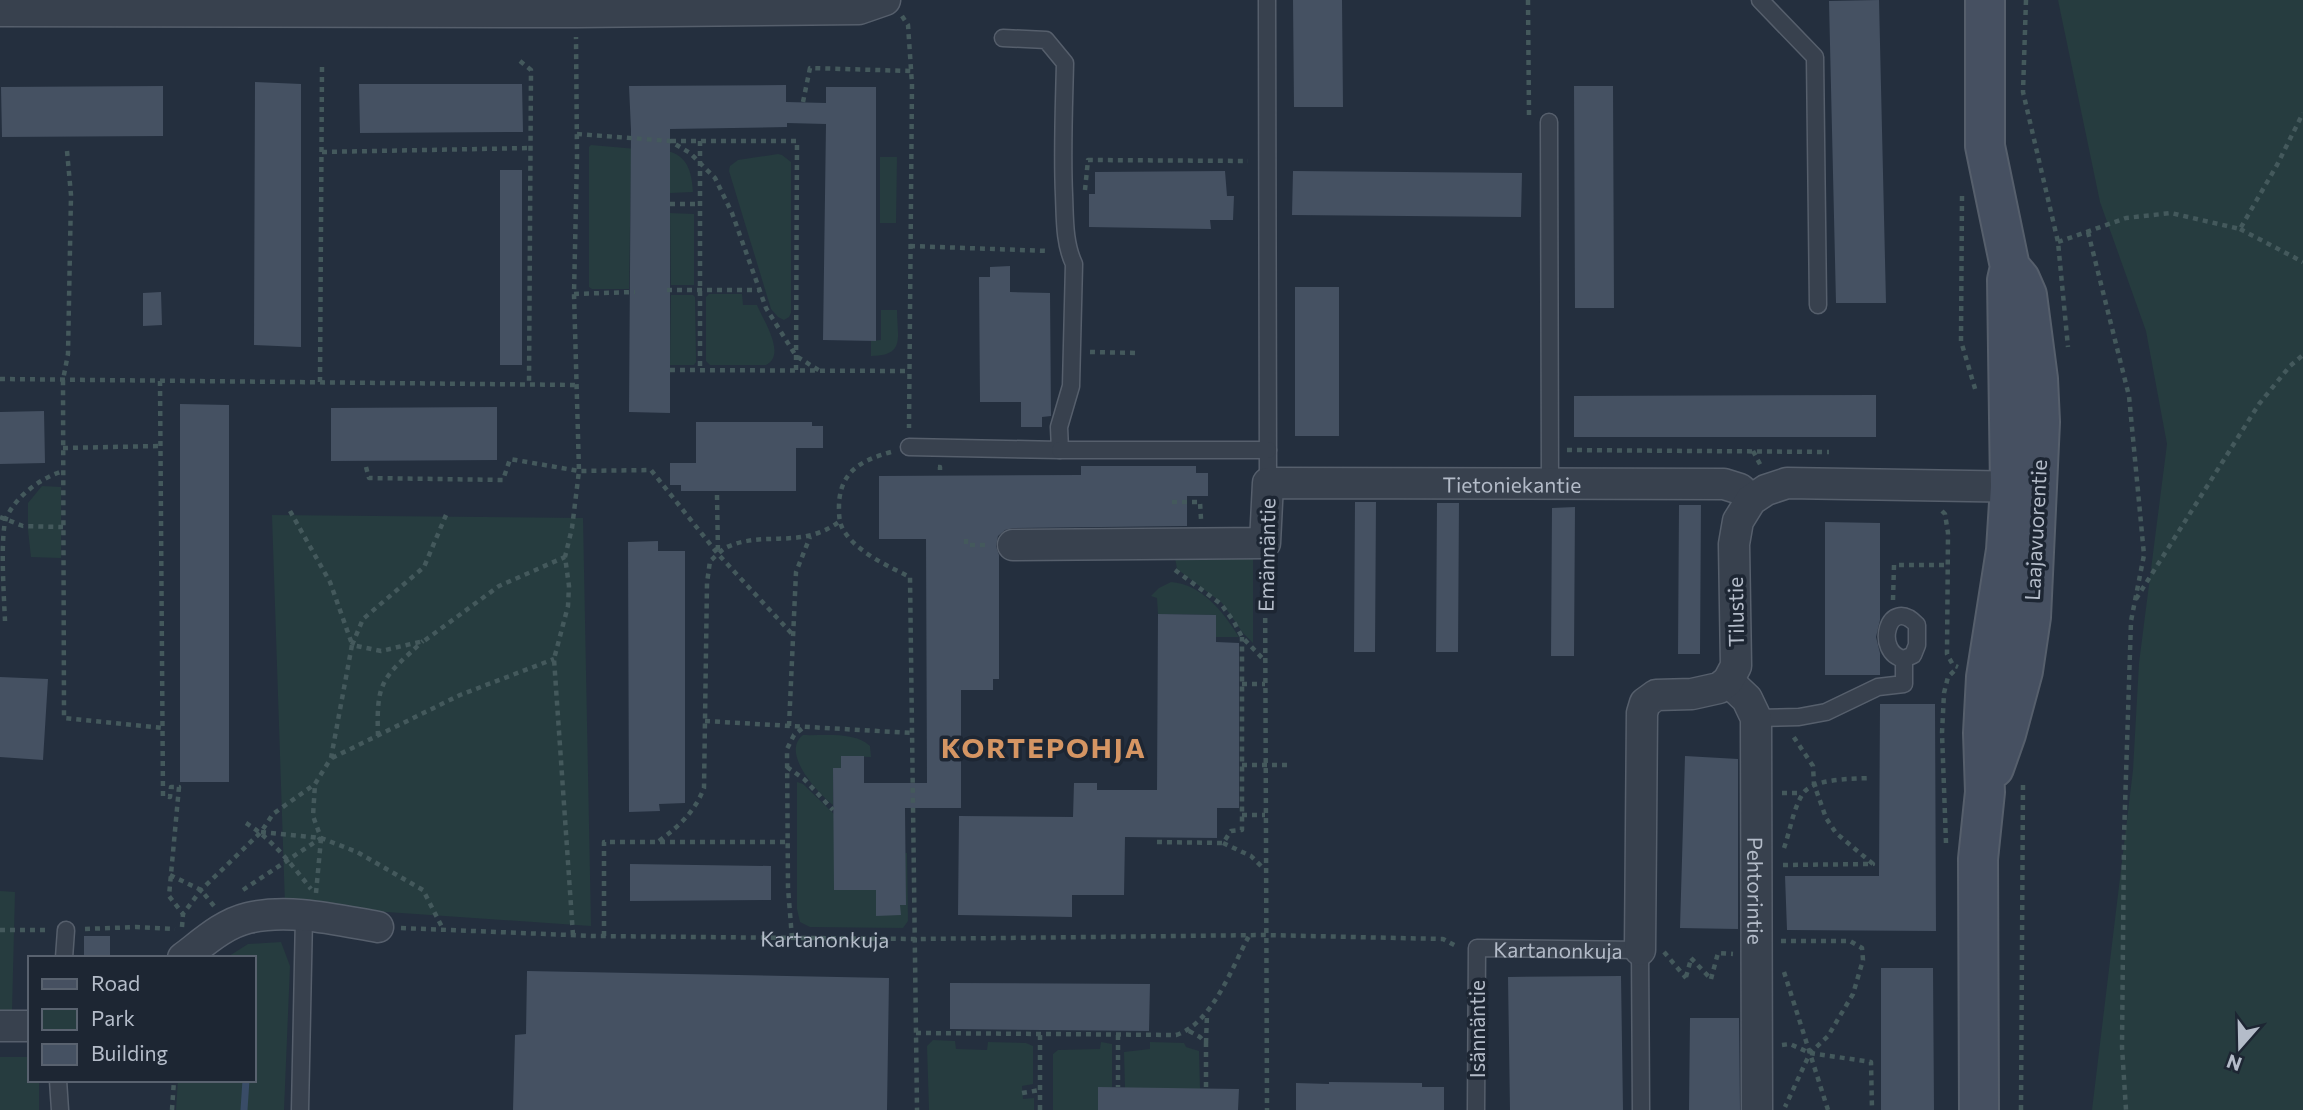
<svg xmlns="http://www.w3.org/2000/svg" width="2303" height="1110" viewBox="0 0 2303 1110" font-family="Commissioner,sans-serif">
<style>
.green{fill:#263c3f}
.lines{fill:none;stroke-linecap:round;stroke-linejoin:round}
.stream{stroke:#394c67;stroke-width:7}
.building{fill:#455162}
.service-casing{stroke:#565f6c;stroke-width:19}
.minor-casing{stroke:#565f6c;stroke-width:33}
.secondary-casing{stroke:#565f6c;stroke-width:42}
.path{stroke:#44595c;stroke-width:4.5;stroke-dasharray:5 5;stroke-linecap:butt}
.service{stroke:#38414e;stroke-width:16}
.minor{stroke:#38414e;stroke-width:30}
.secondary{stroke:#465061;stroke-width:38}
.labels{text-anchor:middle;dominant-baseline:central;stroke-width:7;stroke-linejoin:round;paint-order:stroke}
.street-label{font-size:21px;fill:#b4bcc9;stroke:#1d2633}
.district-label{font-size:28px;font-weight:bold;letter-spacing:2px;fill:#d59563;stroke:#1d2633}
</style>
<rect width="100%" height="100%" fill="#242f3e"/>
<path class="green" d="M2058 0H2303V1110H2092L2133 770 2139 663 2167 444 2146 331 2100 202Z
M591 145 671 152C689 158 692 175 693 192L670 193V165H631L629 289H592L589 287V147Z
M778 154 782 155 791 162V313L789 317 784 320 778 317 771 309 729 171 730 166 738 160Z
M880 157H897L896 223H880Z
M670 213 694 214V285H671Z
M709 294H742L743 305H757C763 320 787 355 766 365H710L706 361V297Z
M671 295H693L695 297 696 362 694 365H670Z
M881 310H897C897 337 906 356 871 356V341L881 340Z
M42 486 61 487V558L31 557 28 530V503Z
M272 515 583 518 591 926 285 905Z
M1253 556V643L1243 633 1222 603 1177 569 1175 557Z
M1171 582C1202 584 1224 613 1239 637H1216V615L1158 614 1157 598 1151 596 1159 588Z
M803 735C823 736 855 731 870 746L871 757 841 756V768H833V805C818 793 780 753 803 735Z
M797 782 803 784 834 814V890H863L876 882V915H900V905H906L905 853H907L908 921 903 928 810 927 800 922 797 909Z
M0 891 15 892 12 1011H0Z
M281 942 290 966 284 1110H176L178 1080H254V958H226L248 944Z
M933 1040 955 1041 956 1049 987 1050 988 1042 1026 1043 1033 1046V1084L1022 1086 1023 1099 1034 1098V1110H929L927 1046Z
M1101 1042 1112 1044V1087L1098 1110H1053V1054L1058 1050 1100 1049Z
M1150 1042 1184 1043 1186 1047 1199 1051 1200 1089 1125 1088 1124 1052 1150 1049Z
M0 1057H30V1080H39V1110H0Z"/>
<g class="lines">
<path class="stream" d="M244 1110 246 1080"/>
</g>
<path class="building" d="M1293 0H1342L1343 107H1294Z
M1879 0 1886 303H1836L1829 1Z
M255 82 301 84V347L254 345Z
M359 84H522L523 132 360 133Z
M786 85V102L826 103V87H876V341L823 340 826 124 787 123V127L670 129V413L629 412 631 130 629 86Z
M163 86V136L2 137 1 87Z
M1574 86H1613L1614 308H1575Z
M500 170H522V365H500Z
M1225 171 1227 196H1234L1233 220H1210L1211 229 1089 227V194H1095V172Z
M1293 171 1522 173 1521 217 1292 215Z
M1010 266V292L1050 293 1051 416 1042 417V427H1021V402H980L979 277H990V267Z
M1295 287H1339V436H1295Z
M161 292 162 325 143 326V293Z
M1876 395V437H1574V396Z
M180 404 229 405V782H180Z
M497 407V460L331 461V408Z
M44 411 45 463 0 464V412Z
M696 422H812V426H823V448H796V491H681V485H670V463H696Z
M1081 466H1196V473H1208V496H1187V526L1013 528 1005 530 998 536 996 546 999 555V679H993V690H961V808H905L906 905H900L901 915 876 916V890H834L833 768H841V756H864V783H927L926 539H879V476L1081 475Z
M1355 502H1376L1375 652H1354Z
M1437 503H1459L1458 652H1436Z
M1679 505H1701L1700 654H1678Z
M1575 507 1574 656H1551L1552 508Z
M1825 522 1880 523V620L1876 637 1880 653V675H1825Z
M658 541V551H685V803L659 804 660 811 629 812 628 542Z
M1158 614 1216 615V642L1239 643V808H1217V838L1125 837 1124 895H1072V917L958 915 959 816 1073 817 1074 783H1097V790H1157Z
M0 677 48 679 43 760 0 757Z
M1880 704H1935L1936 931 1787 930 1785 876H1879Z
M1685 756 1738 759V929L1680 928Z
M630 864 771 866V900L630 901Z
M84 936H110V957H84Z
M1881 968H1933L1934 1110H1881Z
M527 971 889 978 887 1110H513L515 1035 526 1034Z
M1621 976 1623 1110H1510L1508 977Z
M950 983 1150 984 1149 1031 950 1029Z
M1690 1018H1739L1740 1110H1689Z
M1329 1082 1422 1083V1087H1444V1110H1296V1083L1329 1084Z
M1098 1087 1239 1089 1238 1110H1098Z"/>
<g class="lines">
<defs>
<g id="service">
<path d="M1267 0 1268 483"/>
<path d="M1760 0 1815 57 1818 305"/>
<path d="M1549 122 1550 484"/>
<path d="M909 447 1060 450 1059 427 1071 386 1074 264C1064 243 1065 218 1064 195 1062 151 1064 107 1065 63L1046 40 1003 38"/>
<path d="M1060 450H1268"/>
<path d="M1756 718 1799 717 1826 712 1878 687 1904 684V659C1873 653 1888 594 1917 625V645L1913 655 1904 659"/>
<path d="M64 958 66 930"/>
<path d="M58 1080 60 1110"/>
<path d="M300 1110 304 916"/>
<path id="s2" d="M1476 1110 1477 948 1640 950 1641 1110"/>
</g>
<g id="minor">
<path d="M0 11 577 12 859 9 885 0"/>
<path id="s3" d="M1013 545 1265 543 1268 483 1724 484 1740 489 1751 500"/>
<path id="s4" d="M1728 681 1747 699 1756 718 1757 1110"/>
<path d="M1640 950 1642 713 1645 703 1656 695 1692 694 1719 688 1728 681 1736 666 1734 544 1738 521 1751 500 1766 490 1787 483 2030 487"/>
<path d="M183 958C203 943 223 924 248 918 289 908 337 920 378 927"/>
<path d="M0 1026H30"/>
</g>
<path id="secondary" d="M1985 0V146L2010 267 2020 279 2027 295 2038 379 2040 422 2031 617 2023 671 2006 734 1994 768
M1979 1110 1978 859 1985 792 1983 733 1986 677 2006 550 2010 487 2007 280 2010 267"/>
</defs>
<use href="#service" class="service-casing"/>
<use href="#minor" class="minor-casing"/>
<use href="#secondary" class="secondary-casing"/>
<g class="path">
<path d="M1528 0 1529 115"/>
<path d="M2026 0 2023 92 2058 242 2068 347"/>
<path d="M902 16 908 25 912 84 909 428"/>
<path d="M520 61 531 70 529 385"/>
<path d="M803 102 810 68 911 71"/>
<path d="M577 134 670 141 690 153 715 178 732 213 766 308 796 356 820 371"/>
<path d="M671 141H797L796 371"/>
<path d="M700 141V370"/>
<path d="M67 151 71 195 68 354 63 380 64 718 163 728"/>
<path d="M322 152 531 148"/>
<path d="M1085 190 1088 160 1248 161"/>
<path d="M1962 196 1961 341 1976 392"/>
<path d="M670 204H700"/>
<path d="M2240 229 2303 262"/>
<path d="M2088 232 2129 396 2144 555 2131 621 2124 837 2122 1047 2126 1110"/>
<path d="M2058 242 2126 218 2171 213 2240 229 2277 165 2303 113"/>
<path d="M910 246 1049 251"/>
<path d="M667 290H759"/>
<path d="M574 294 635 292"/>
<path d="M1090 352 1138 353"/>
<path d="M670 370 909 371"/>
<path d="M0 379 577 385"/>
<path d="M160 381 163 796 170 797 171 787H179L169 896 183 914"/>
<path d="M320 382 322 67"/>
<path d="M63 448 160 446"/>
<path d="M1567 450 1829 452"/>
<path d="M1753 451 1761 466"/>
<path d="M891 452C858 461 838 474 839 510 839 518 840 525 844 531 858 553 888 566 910 577L917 1110"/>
<path d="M366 467 369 478 503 480 510 459 579 471 651 470 718 554 793 635"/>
<path d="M938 467H940V475"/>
<path d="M717 495 718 553"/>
<path d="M1172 502H1200L1201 519"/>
<path d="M290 511 330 582 352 644"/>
<path d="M1942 511 1945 514 1948 533 1947 654 1953 665 1958 667"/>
<path d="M0 517 23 526 63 527"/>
<path d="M966 539V545H988"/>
<path d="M1265 568 1267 1110"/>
<path d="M1175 570 1221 604 1234 622 1242 637 1265 661"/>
<path d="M2136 599 2259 404 2290 366 2303 355"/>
<path d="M1893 600 1894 565H1948"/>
<path d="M5 621C4 597 0 538 6 518 17 495 41 478 63 471"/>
<path d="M352 645 363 619 424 567 446 515"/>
<path d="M1242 684H1265"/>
<path d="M705 721 912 733"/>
<path d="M789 726 796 572 810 537"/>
<path d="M378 736C376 680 383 678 423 641"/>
<path d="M332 758 460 695 554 659"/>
<path d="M1242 765H1290"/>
<path d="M787 767 804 779 833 810"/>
<path d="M1782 793H1802"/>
<path d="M1242 815H1265"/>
<path d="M246 823C273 840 292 865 311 889"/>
<path d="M261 832 321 838 357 852 423 890 443 929"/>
<path d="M659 841C679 826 694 813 704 788L707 583 710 561C715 557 721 550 727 547 765 530 802 550 840 521"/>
<path d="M1157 842 1223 843 1231 831 1242 830V637"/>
<path d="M1223 843 1251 856 1264 869"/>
<path d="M1946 843 1942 733 1944 693 1948 677 1955 670"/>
<path d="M1784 848C1790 831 1793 810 1802 795 1811 778 1852 779 1870 778"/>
<path d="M1783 865 1873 864 1836 833 1826 818 1814 784 1813 766 1793 736"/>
<path d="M170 875 201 890 214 906"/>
<path d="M243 890 321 838 313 816 315 784"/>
<path d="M316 893 321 839"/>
<path d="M182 927 183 914 201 890 261 832 273 814 315 784 331 758 352 645 381 651 424 641 499 586 565 557"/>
<path id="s1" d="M401 928 593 936 915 939 1265 935 1443 939 1458 947"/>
<path d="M85 929 136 927 175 929"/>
<path d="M0 930H49"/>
<path d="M573 935 554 659 568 606 569 586 565 557 572 528 579 471 574 294 577 157 576 37"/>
<path d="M604 936V842H787"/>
<path d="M792 938 788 888 787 749 794 735 804 727"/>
<path d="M1781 941H1850L1862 948 1863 960 1853 994 1828 1036 1810 1053 1785 1107"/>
<path d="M1664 952 1686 978"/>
<path d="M1691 958 1711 979"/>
<path d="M1784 972 1828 1110"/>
<path d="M1686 977 1691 959"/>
<path d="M1711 979 1718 953 1733 954"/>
<path d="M1189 1031 1200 1037 1206 1043V1089"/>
<path d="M916 1033 1176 1035C1212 1024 1232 967 1249 936"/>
<path d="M1040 1035V1110"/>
<path d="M1118 1035V1087"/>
<path d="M1206 1043 1207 1014"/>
<path d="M1782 1045 1790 1044 1810 1053 1871 1062 1872 1110"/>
<path d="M1022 1093 1040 1090"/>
<path d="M172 1110 174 1080"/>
<path d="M2021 1110 2023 782"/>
</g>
<use href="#service" class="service"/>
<use href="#minor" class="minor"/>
<use href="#secondary" class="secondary"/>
</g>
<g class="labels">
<g class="street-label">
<text stroke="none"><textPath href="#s3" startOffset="556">Tietoniekantie</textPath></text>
<text transform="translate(2035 530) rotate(-87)">Laajavuorentie</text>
<text transform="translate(1266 555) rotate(-89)">Emännäntie</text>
<text transform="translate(1735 612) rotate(-91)">Tilustie</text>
<text stroke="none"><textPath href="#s4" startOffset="220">Pehtorintie</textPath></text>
<text stroke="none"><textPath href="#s1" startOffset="424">Kartanonkuja</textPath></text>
<text stroke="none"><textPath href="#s2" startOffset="243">Kartanonkuja</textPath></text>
<text transform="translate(1476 1029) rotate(-90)">Isännäntie</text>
</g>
<g class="district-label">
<text x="1044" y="747">KORTEPOHJA</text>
</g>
</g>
<rect x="28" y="956" width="228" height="126" fill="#1d2633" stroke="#59626f" stroke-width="2"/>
<rect x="42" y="979" width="35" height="10" fill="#465061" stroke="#59626f" stroke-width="2"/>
<text x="91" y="991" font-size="21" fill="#b4bcc9">Road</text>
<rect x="42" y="1009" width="35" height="21" fill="#263c3f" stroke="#59626f" stroke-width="2"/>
<text x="91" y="1026" font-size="21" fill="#b4bcc9">Park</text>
<rect x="42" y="1044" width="35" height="21" fill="#455162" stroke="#59626f" stroke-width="2"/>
<text x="91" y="1061" font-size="21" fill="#b4bcc9">Building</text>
<g transform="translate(2240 1047) rotate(200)" stroke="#1d2633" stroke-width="5" paint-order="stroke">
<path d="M0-5L12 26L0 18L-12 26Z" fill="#b4bcc9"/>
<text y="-10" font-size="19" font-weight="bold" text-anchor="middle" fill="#b4bcc9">N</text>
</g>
</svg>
